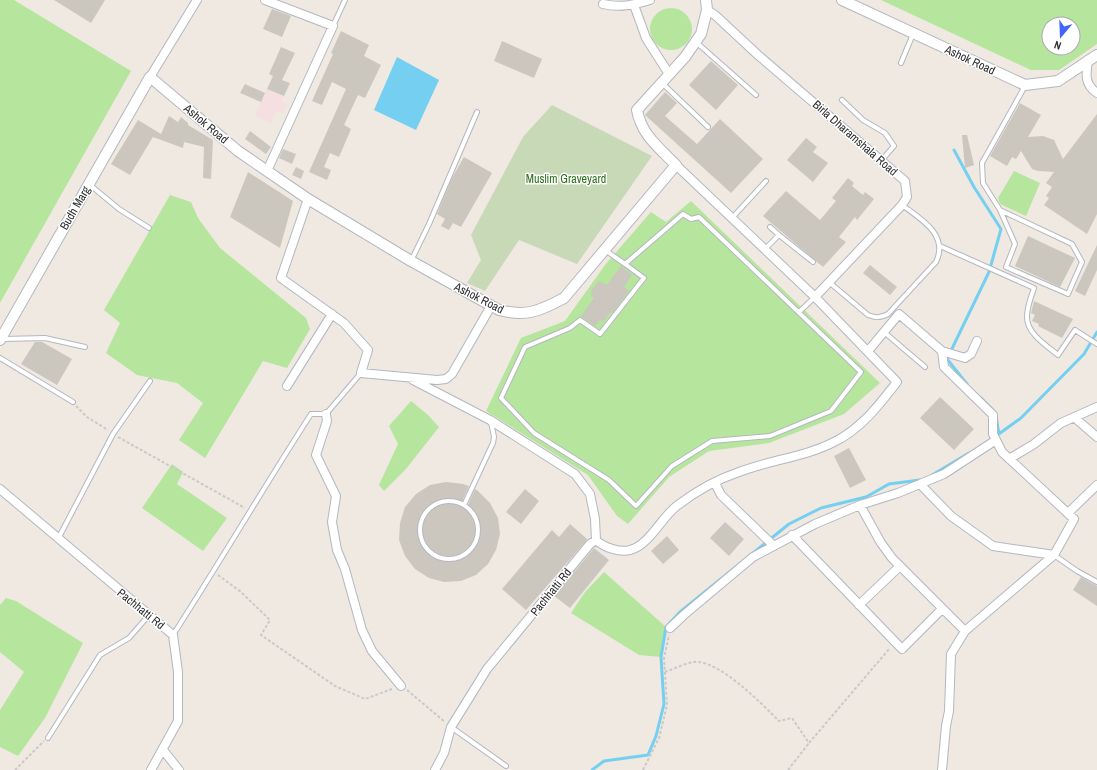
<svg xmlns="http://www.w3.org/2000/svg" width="1097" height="770" viewBox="0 0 1097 770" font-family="'Archivo Narrow',sans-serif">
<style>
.medical{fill:#f5dfe0}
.green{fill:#b6e59e;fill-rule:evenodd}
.cemetery{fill:#c8d9b8}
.water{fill:#75cff0}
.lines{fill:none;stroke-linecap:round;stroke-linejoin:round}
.stream{stroke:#75cff0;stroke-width:3}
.building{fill:#cbc7bf}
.service-casing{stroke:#b4b7c1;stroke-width:6}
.minor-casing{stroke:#b4b7c1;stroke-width:10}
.tertiary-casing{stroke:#b4b7c1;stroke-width:12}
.path{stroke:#c9c9c9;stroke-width:2;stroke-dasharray:3 2;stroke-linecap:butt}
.service{stroke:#fff;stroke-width:4}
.minor{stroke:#fff;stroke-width:8}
.tertiary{stroke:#fff;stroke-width:10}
.labels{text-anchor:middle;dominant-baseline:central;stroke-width:3;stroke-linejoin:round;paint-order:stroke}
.street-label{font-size:12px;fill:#2e2e2e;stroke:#fff}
.park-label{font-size:12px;fill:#2c6e1b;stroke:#fff}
</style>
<rect width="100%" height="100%" fill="#efe9e1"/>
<path class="medical" d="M267 89 284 96 281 101 287 104 283 113 277 111 271 123 255 116Z"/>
<path class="green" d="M0 0H14L131 71 0 303Z
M881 0H1097V44L1059 70H1031ZM1049 24H1073V48H1049Z
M650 29a21 21 0 1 1 42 0a21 21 0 1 1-42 0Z
M1014 171 1040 183 1026 216 1000 204 998 198Z
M170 195 191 202 198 218 220 248 306 318 310 329 287 368 263 361 205 458 179 440 203 403 177 383 137 375 106 353 120 323 104 310Z
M691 201 880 383 844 414 769 443 709 451 669 477 628 524 617 516 588 475 486 411 521 338 565 321 605 265 651 212 666 222Z
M411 401 428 415 439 427 406 469 384 491 379 485 398 444 389 426Z
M172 464 183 472 177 484 227 518 203 551 142 508Z
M604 572 666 627 661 657 639 655 571 613 585 592Z
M6 598 16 601 83 643 45 718 18 756 0 747V710L24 672 0 652V605Z"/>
<path class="cemetery" d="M552 105 652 156 577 264 519 240 485 291 467 283 481 260 471 235 523 137Z"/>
<path class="water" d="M397 57 439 80 416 130 374 110Z"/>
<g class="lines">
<path class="stream" d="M954 150 974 187 1001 229 989 272 947 359 967 384
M981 398 993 410
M996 416 999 434
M996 436 1021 418 1084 354 1097 332
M932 475 969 453
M592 770 604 761 648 755 656 736 664 704 661 657 666 627 680 612 789 524 821 508 866 497 889 484 920 480"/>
</g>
<path class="building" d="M54 0H105L91 23Z
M272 9 291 16 282 37 263 29Z
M341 31 369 45 364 56 381 65 365 98 358 95 344 125 351 129 339 157 330 153 324 167 331 170 327 180 309 172 346 89 332 82 322 105 312 101 333 54 331 53Z
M502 41 542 59 534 78 494 61Z
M281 47 295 53 282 80 290 83 284 96 267 89 273 76 269 74Z
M711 61 738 85 716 110 689 85Z
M245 84 265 93 261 102 240 93Z
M665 92 677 103 665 116 697 144 720 119 763 159 731 193 645 115Z
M1020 103 1041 115 1028 137 1043 136 1054 140 1063 159 1097 114V214L1087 234 1044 205 1049 198 1046 196 1052 187 1046 183 1054 172 1038 171 1032 169 1021 151 1016 159 1012 157 1007 166 990 156Z
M169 116 178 122 181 117 188 123V125L213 140 211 179 203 178 204 147 184 142 183 148 153 137 130 175 111 164 138 120 161 134Z
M250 131 271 147 266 154 245 139Z
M962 135H967L974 165 965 168Z
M806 138 817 147 813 152 828 163 813 182 787 160Z
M283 149 296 154 292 164 279 158Z
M464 157 492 173 461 227 453 223 449 230 441 226 445 219 437 214 452 178Z
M296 167 304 171 301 179 292 175Z
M248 172 293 201 280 248 230 217Z
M848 178 854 183 852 186 863 195 865 192 874 199 857 220 855 217 839 237 846 242 823 267 763 216 786 191 820 220 836 201 832 198Z
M1028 236 1075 258 1060 287 1015 266Z
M1097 245V270L1085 296 1075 291Z
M870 265 897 287 890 295 863 273Z
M621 266 632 275 624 287 629 291 612 313 611 312 603 322 600 320 595 326 581 316 594 298 591 296V291L599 281 607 285Z
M1034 301 1073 319 1062 338 1038 326 1039 324 1032 321 1035 315 1031 313Z
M35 342H42L72 359 57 385 21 364Z
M940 397 974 429 954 450 920 418Z
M849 448 866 480 850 488 834 456Z
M446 482 463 484 469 486 461 504 463 508 467 507 475 489 478 491 490 503 498 518 500 534 496 550 488 564 476 575 461 581 444 582 429 578 415 569 405 556 399 540 400 523 405 507 416 494 430 485Z
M525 489 539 501 521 524 506 512Z
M725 522 744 539 729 556 710 538Z
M570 524 587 539 586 541 526 610 502 589 552 530 559 537Z
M667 536 679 550 663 564 651 551Z
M594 548 609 560 570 608 554 596Z
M1081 577 1097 586V606L1073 590Z"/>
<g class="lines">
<defs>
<path id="service" d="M333 26 345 0
M696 42 756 95
M901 63 913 34
M662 83 708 127
M842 100 863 120 885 133 894 146 881 161
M90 185 119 209 149 228
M1000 210 1072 244 1082 262 1068 294 1006 267 1015 244 1000 210 983 183 982 163 1025 86
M732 218 766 181
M770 227 779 235
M940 246 1034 288C1031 297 1027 307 1027 316 1026 333 1047 346 1058 355L1075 330 1097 344
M765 249 779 235 813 262
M605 250 625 264 683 214 691 219 699 217 861 372 831 411 770 436 712 441 672 466 636 506 609 480 534 433 501 398 525 347 570 328 580 320 600 334 644 278 625 264
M411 261 429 224 477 112
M829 282 868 315C876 318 880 318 888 314L936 262C949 235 921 219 902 205
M799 312 815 297
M884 332 925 367
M3 339 45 338 85 347
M0 358 73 402
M420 530a29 29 0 1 1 58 0a29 29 0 1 1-58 0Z
M464 505 493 443 494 437 491 422
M58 539 113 434 150 381
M1054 555 1077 571 1097 582
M173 635C220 562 264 487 311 414H326L361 373
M451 727 506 766
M48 738 100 655 129 638 149 615"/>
<path id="minor" d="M265 0 333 26 267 171
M603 4C620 8 634 5 650 0
M634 5 646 38 669 74
M707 10 715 15 758 55 905 181 907 197 902 205 815 297
M1088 60C1086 74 1084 84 1097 93
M150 77 197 0
M308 199 281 278 344 323 368 350 361 373 437 380 446 379 452 374 491 306
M868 351 899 314 942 351 944 367 993 415V434L1002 452 1074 519 1054 555 965 631 951 654 949 711 946 726 942 770
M942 351 965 358 971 354 977 341
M413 380 490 420 575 474 590 494 595 519 596 540
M287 386 332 314
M326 414 327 421 316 455 336 496 332 522 337 550 345 569 362 630 372 651 401 686
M1075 418 1097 437
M1009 459 1034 444 1061 423 1097 407
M715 483 721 495 774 546
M920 484 951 516 993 546 1054 555
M0 489 173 635 178 672V721L151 770
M860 505 881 543 892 558 965 631
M1068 513 1097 485
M792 535 902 649 942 609
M859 605 900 566
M670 628 685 614 753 557 815 524 860 505 898 493 944 474 996 440
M163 750 179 770
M435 770 444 753 451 727 487 669 590 544 596 540C603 547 620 553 630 550 649 546 662 516 678 505 695 492 718 479 739 472 770 460 805 457 834 442 861 429 879 405 897 382L815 297 676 165"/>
<path id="tertiary" d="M842 0 1025 85 1058 81 1097 55
M0 340 150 77 238 151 308 199 411 261 499 310C526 317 540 311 564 298L676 165C659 148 641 134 637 110L685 57 701 34 707 10 706 0"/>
</defs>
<use href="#service" class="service-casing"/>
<use href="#minor" class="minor-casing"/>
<use href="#tertiary" class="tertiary-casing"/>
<path class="path" d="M76 406 87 417 108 430
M118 437 245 508
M218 575 241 592 270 620 261 635 335 686 365 699 392 689
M665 672C674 669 685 663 694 662 718 659 762 704 779 721L792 718 809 743 890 648
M407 690 445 722
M15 770 44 741
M643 770 659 738 667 705 664 658 669 635
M788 770 809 743"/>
<use href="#service" class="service"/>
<use href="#minor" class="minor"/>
<use href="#tertiary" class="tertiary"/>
</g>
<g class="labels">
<g class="street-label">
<text transform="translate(970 60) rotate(25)">Ashok Road</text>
<text transform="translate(206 124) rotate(40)">Ashok Road</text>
<text transform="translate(855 138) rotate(41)">Birla Dharamshala Road</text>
<text transform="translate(75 208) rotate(-60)">Budh Marg</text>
<text transform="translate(479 298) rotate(27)">Ashok Road</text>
<text transform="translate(551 592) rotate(-51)">Pachhatti Rd</text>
<text transform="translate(141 609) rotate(39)">Pachhatti Rd</text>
</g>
<g class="park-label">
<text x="566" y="179">Muslim Graveyard</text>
</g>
</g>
<g transform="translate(1061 36) rotate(199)"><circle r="19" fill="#ffffff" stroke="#ababab"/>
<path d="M0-3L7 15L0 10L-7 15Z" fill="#4264fb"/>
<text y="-6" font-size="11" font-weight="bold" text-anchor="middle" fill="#2e2e2e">N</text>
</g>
</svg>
